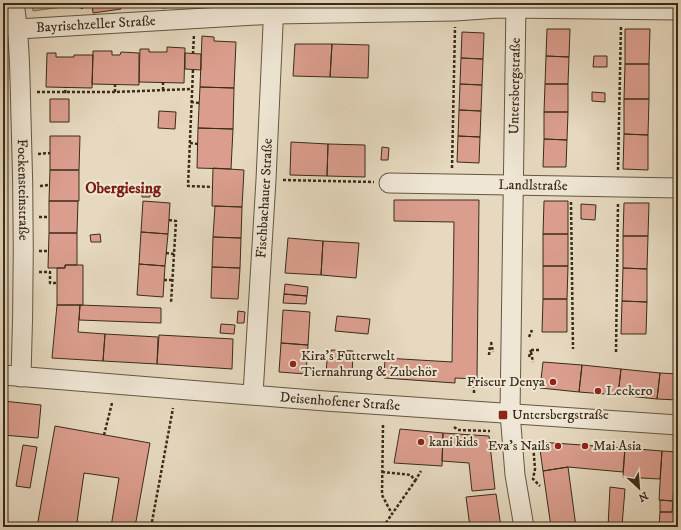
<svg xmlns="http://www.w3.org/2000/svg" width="681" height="530" viewBox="0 0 681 530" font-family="'IM FELL DW Pica',serif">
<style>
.green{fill:#bcbd8d;stroke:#7b7453}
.building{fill:#db9e8e;stroke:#3a2c19}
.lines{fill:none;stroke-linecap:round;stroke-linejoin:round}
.street-casing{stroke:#655742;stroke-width:21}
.path{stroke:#3a2c19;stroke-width:2.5;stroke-dasharray:3 2;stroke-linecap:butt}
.street{stroke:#efe6d5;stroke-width:19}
.poi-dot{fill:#8f2418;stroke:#efe6d5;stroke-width:1.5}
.labels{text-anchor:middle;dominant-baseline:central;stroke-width:4;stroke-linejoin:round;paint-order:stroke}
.street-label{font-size:14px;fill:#3a2c19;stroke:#efe6d5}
.poi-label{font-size:14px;fill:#3a2c19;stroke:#efe6d5;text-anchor:start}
.quarter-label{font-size:16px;font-weight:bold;fill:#7a1f14;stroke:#efe6d5}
</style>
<rect width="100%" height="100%" fill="#e6d9bf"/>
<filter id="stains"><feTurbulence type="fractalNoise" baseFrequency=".005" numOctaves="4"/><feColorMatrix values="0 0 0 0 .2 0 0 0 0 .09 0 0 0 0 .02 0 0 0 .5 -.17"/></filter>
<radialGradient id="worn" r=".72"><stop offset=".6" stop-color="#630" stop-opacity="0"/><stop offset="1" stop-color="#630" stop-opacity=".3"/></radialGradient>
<path class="green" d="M32 3H76V5L33 11Z"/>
<path class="building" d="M92 3H121V9L93 13Z
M161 3H187V6L162 8Z
M547 29H570L569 57 546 56Z
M625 29H650L649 64H625Z
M462 32 484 33 483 59 461 58Z
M202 36 214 37V41L236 42 234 88 200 87Z
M295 44H332L330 77 293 76Z
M332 44 369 45 368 78 330 77Z
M167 47 185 48 184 83 139 82 140 49H149V52H167Z
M93 51H112V55H120L121 52 139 53V85L92 84Z
M47 53H56V57H74V55H93L92 88 46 87Z
M185 53 201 54V70L185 69Z
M546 56 569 57 568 84H545Z
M594 56H607V67H593Z
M461 58 483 59 482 85 460 84Z
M625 64H649V99H624Z
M460 84 482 85 481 111 459 110Z
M545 84H568V112H544Z
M200 87 234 88 233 129 198 128Z
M592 92 605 93V102L592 101Z
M50 99H69V122H50Z
M624 99H649L648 135 624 134Z
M459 110 481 111 480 137 458 136Z
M159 111 176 112 175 129 158 128Z
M544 112H568L567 140 544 139Z
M198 128 233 129 231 169 197 168Z
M624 134 648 135V170L623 169Z
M50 136H80L79 170H50Z
M458 136 480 137 479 163 457 162Z
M544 139 567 140 566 167H543Z
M291 142 328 144 327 176 290 175Z
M328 144 365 145V177L327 176Z
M382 147 389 148 388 160H381Z
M213 168 244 170 242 207 212 206Z
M50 170H79V201H49Z
M150 188V197H142V189Z
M394 200H479L477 379 455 378V383L384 378 385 358 452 362 454 222 394 221Z
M49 201H78L77 233H49Z
M143 201 170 203 168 234 141 232Z
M544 201H568V234H543Z
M624 203H649L648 236H623Z
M581 204 596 205 595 220 581 219Z
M215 206 242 207 241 238 213 237Z
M141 232 168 234 165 266 139 264Z
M49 233H77V265H65V268H48Z
M100 234 101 242H91L90 235Z
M543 234H568V266H543Z
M623 236H648L647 269 623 268Z
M213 237 241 238 240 268 212 267Z
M288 238 323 241 321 275 285 273Z
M323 241 359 243 356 278 321 275Z
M139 264 165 266 163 297 137 295Z
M65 265H83V305H57V268H65Z
M543 266H568L567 299H543Z
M212 267 240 268 238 299 211 298Z
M623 268 647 269V302L622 301Z
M285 284 308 287 307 296 284 294Z
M284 294 307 296 306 304 283 303Z
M543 299H567V332H542Z
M622 301 647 302 646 334H621Z
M57 305H80L78 332 105 334 103 361 52 358Z
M80 305 161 308V323L79 320Z
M283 310 310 312 308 345 281 343Z
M238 311 245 312 244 323H237Z
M337 316 370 319 368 334 335 331Z
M221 324 235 325 234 334 220 333Z
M105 334 158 337 157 364 103 361Z
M159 335 233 339 232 369 157 364Z
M281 343 308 345 306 374 279 372Z
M331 350 353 351 352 377 326 376 327 359H331Z
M543 362 582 365 579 392 540 388Z
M582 365 621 369 618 395 579 392Z
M621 369 660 373 657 399 618 395Z
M660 373 678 374V400L657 399Z
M3 401 41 405 38 438 3 435Z
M55 426 150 443 135 527H111L119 478 84 473 77 522 110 527H37Z
M400 429 443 433 442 466 394 463Z
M443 433 489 436 495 489 472 491 469 463 442 461Z
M539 442 625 448 623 472 568 467 543 471Z
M23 445 37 447 30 488 16 486Z
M625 448 662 451 660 479 623 477Z
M662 451 678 452V479H674L673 501 659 500Z
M568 467 576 527H551L543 471Z
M610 487 625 489 622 526 608 527Z
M496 494 501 527H470L466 497Z
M660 500 673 501 672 512H660Z
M660 512H674L673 527H659Z"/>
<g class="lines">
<defs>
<g id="street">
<path id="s1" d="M14 3C20 41 20 80 21 118 24 205 24 291 21 377"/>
<path d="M516 3 510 413 515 475 524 527"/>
<path id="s2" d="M18 29 274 14 455 11 498 8 678 10"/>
<path id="s3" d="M389 183 678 188"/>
<path id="s4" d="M3 375 325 401 678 425"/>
<path id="s5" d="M253 394 266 180 274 3"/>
</g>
</defs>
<use href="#street" class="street-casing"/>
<path class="path" d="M81 3 82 9
M193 54 194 34
M193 70 188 186 213 187
M163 90V82
M37 92H115L192 89
M115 92V85
M65 93 66 87
M191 102 199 103
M190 143 198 144
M38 154 50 153
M452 168 455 27
M618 170 621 25
M283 180 374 182
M40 186 49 185
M571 202 573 349
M39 217H49
M169 220 176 221 171 303
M39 251H48
M166 253 174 254
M39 272H50V283H57
M164 280H173
M529 337 532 330
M491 342 493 352
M531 350H539
M531 352 533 362
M616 352 618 203
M489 355 490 345
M529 357 531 350
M474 393V386
M454 427 458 430 490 431
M104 435 112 403
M533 443 535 469 533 479 540 486
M382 472 411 475 415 481 392 514 382 495 383 425
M415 481 421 471
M151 527 173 408
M383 527 392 514"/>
<use href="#street" class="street"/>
</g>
<g class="poi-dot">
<circle cx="293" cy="364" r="4"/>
<circle cx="553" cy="382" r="4"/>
<circle cx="598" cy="391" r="4"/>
<rect x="498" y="410" width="10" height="10" rx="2"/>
<circle cx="421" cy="442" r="4"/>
<circle cx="558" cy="446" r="4"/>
<circle cx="585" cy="446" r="4"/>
</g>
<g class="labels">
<g class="street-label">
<text stroke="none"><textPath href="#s2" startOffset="78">Bayrischzeller Straße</textPath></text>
<text transform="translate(515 86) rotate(-89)">Untersbergstraße</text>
<text stroke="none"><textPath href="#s3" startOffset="144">Landlstraße</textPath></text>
<text stroke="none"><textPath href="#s1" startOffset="187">Fockensteinstraße</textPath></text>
<text stroke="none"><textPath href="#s5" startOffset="196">Fischbachauer Straße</textPath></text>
<text stroke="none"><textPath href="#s4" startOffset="338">Deisenhofener Straße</textPath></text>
</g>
<g class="poi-label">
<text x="301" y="356">Kira's Futterwelt<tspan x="301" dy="16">Tiernahrung &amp; Zubehör</tspan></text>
<text x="545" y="382" text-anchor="end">Friseur Denya</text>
<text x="606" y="391">Leckero</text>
<text x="512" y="415">Untersbergstraße</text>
<text x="429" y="442">kani kids</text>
<text x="550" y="446" text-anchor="end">Eva's Nails</text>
<text x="593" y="446">Mai Asia</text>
</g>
<g class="quarter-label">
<text x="123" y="188">Obergiesing</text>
</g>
</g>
<rect width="681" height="530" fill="none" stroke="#e6d9bf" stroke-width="16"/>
<rect x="4" y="4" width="673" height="522" fill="none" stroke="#3a2c19" stroke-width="2"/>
<rect x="8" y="8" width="665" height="514" fill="none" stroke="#3a2c19"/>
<g transform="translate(639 488) rotate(154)" stroke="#efe6d5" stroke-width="3" paint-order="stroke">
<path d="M0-3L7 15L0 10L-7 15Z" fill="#3a2c19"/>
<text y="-6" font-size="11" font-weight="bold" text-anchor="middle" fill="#3a2c19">N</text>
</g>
<rect width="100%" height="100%" filter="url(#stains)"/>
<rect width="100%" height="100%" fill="url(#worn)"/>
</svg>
